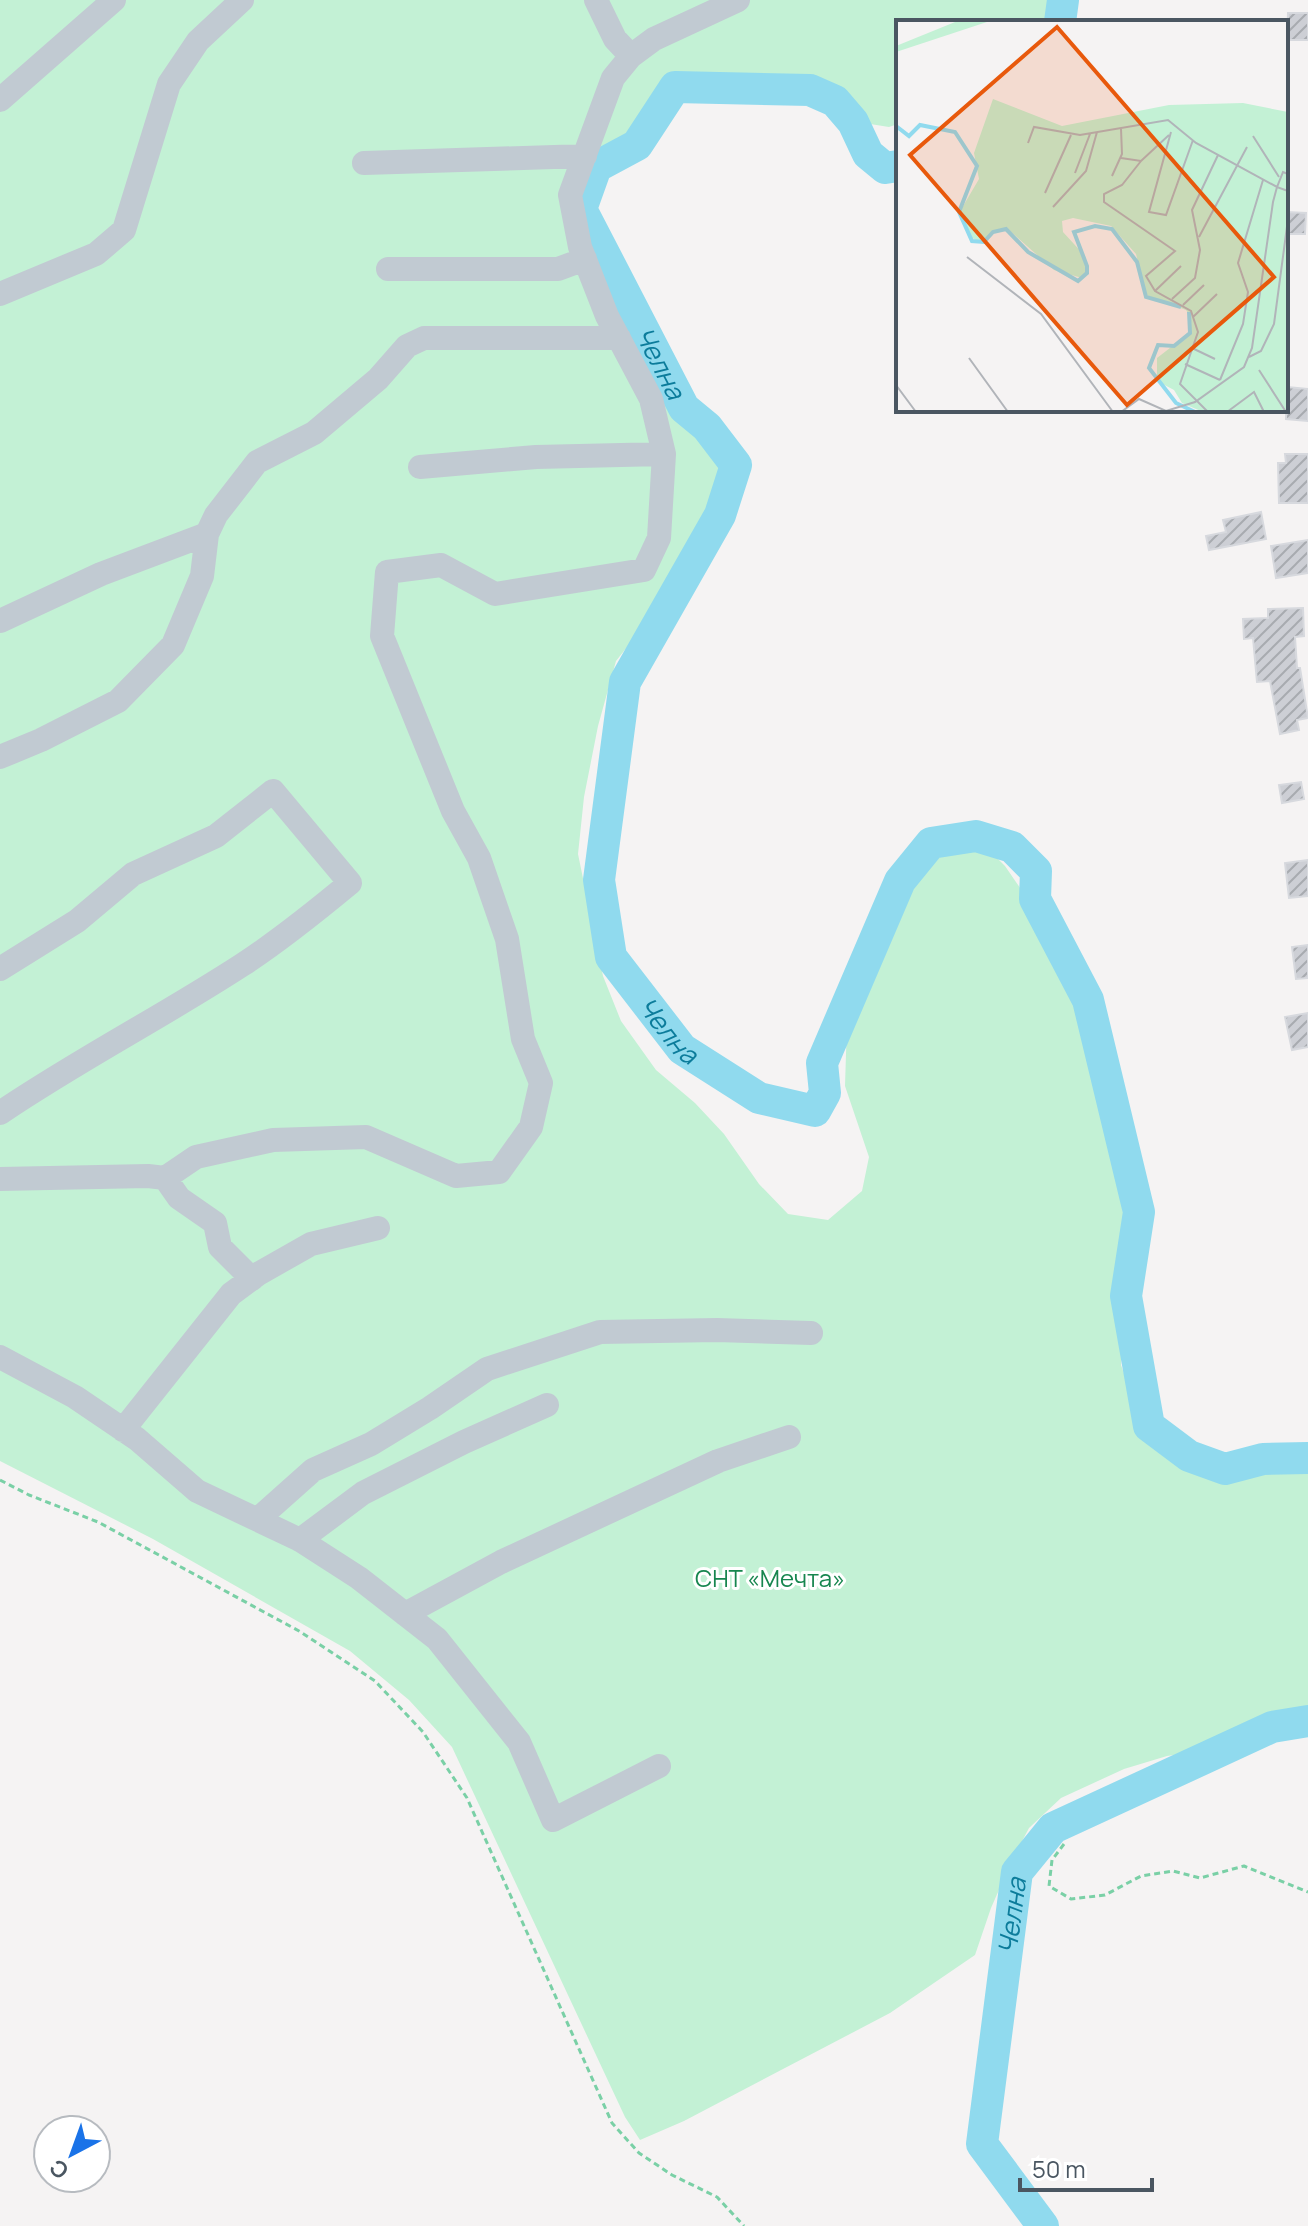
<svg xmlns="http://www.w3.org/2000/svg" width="1308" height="2226" viewBox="0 0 1308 2226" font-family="Manrope,sans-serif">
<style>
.green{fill:#c3f1d5}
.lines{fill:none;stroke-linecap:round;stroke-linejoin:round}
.river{stroke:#90daee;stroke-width:32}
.building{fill:url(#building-hatch);stroke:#d7d9de;stroke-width:2}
.path{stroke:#7ad0a6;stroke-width:3;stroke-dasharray:6 4;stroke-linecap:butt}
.minor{stroke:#c1cad2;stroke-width:24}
.labels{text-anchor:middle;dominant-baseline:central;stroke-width:6;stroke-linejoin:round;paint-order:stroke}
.park-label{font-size:24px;fill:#17864f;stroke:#fff}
.water-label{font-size:26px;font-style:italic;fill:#0c7c9b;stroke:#fff}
.inset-river{fill:none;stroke:#90daee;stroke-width:4}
.inset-road{fill:none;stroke:#b1b4b9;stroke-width:2}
.view{fill:#e8590c;fill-opacity:0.15;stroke:#e8590c;stroke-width:4}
.inset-edge{fill:none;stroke:#4a5661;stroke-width:4}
</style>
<defs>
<pattern id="building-hatch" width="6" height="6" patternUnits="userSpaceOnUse" patternTransform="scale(2)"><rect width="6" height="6" fill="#cdcfd5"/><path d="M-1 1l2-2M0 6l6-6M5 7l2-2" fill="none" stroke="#a8abb0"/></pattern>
</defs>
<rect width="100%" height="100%" fill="#f5f3f3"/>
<path class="green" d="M0 0H1050L1049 12 1043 22H898V124L889 127 845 120 805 97 737 88 686 95 638 119 600 166 591 191 592 223 617 275 681 379 729 473 728 494 712 531 661 604 616 661 598 726 584 797 578 854 603 976 621 1021 656 1070 695 1103 724 1134 759 1184 788 1214 828 1220 862 1191 869 1157 845 1086 847 1022 852 968 862 941 886 904 907 860 919 846 944 834 980 841 1005 866 1040 917 1085 1010 1118 1143 1126 1256 1121 1365 1135 1405 1159 1427 1200 1451 1224 1460 1304 1447 1308 1449V1718L1304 1721 1284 1715 1262 1718 1230 1737 1195 1752 1167 1756 1124 1769 1061 1798 1029 1828 1013 1858 991 1908 975 1955 890 2013 684 2121 640 2140 625 2117 452 1747 409 1700 350 1651 153 1539 0 1461Z"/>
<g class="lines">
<g class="river">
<path d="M1060 22 1063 0"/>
<path id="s1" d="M898 166 885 168 868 154 853 122 835 101 810 90 675 87 637 145 596 167 581 209 684 408 707 427 736 465 720 515 625 682 599 880 611 957 682 1049 759 1098 815 1111 825 1093 822 1063 900 881 931 843 976 836 1012 847 1036 871 1035 899 1088 1000 1139 1212 1126 1296 1149 1426 1189 1456 1225 1469 1263 1459 1308 1458"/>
<path id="s2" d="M1043 2226 982 2144 1017 1872 1053 1828 1272 1727 1308 1721"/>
</g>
</g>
<path class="building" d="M1288 13H1308V40H1287Z
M1286 212 1306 213 1305 234H1286Z
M1287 387 1308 389V421L1286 419Z
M1285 454H1308V503H1279L1278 463H1286Z
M1261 512 1266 539 1209 550 1206 536 1226 532 1223 520Z
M1308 540V573L1276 578 1271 546Z
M1303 608 1304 636 1295 637 1297 668H1300L1308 718 1297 720 1299 730 1280 734 1270 681 1257 682 1253 638 1244 639 1243 619 1268 618V609Z
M1301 782 1304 799 1282 803 1279 785Z
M1308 860V896L1289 898 1285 863Z
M1308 945V978L1296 979 1292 947Z
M1308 1013V1047L1292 1050 1285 1017Z"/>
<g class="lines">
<path class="path" d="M0 1480 29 1495 98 1522 299 1631 375 1681 423 1732 467 1798 612 2123 639 2153 672 2175 717 2197 744 2226
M1064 1844 1052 1860 1049 1886 1071 1899 1105 1895 1141 1876 1173 1871 1200 1878 1244 1866 1308 1892"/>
<path class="minor" d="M596 0 615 39 631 56
M0 100 114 0
M364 163 585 156
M388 269H558L585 259
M0 294 96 254 124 230 169 84 198 41 242 0
M420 467 536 457 664 454
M0 621 101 574 207 534
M0 757 41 740 118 701 173 645 202 576 207 534 216 515 257 462 314 433 378 379 407 346 424 338H619
M0 969 77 921 133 874 216 836 273 791 350 883C315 912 279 941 242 965 162 1017 78 1060 0 1113
M165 1178 196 1157 273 1140 366 1137 456 1176 499 1172 531 1127 541 1083 523 1039 507 939 479 858 453 811 382 636 387 572 441 565 495 594 644 570 659 538 664 454 651 399 607 316 580 247 570 195 613 78 631 56 654 39 738 0
M0 1179 148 1176 165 1178 179 1198 215 1223 220 1247 252 1279
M0 1357 75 1397 137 1439 197 1491 300 1540 359 1578 437 1639 519 1742 553 1820 659 1766
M123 1430 231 1294 258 1274 311 1244 378 1228
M258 1519 313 1470 371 1444 430 1408 487 1369 600 1332 717 1330 811 1333
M300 1540 363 1493 464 1442 547 1405
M405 1614 501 1562 718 1461 789 1437"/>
</g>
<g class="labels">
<g class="park-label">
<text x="770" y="1577">СНТ «Мечта»</text>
</g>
<g class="water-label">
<text stroke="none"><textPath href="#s1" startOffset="594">Челна</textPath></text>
<text stroke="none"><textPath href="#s1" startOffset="1338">Челна</textPath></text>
<text stroke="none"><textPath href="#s2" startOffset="332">Челна</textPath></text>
</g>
</g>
<g transform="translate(896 20)">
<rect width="392" height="392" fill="#f5f3f3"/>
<path d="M97 79 166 106 273 85 347 83 392 92V392H307L286 383 278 370 261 361V338L292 314 295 297 290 290 250 275 240 234 215 206 177 198 166 201 167 212 189 236 192 252 186 258 158 250 113 210 98 213 86 223 74 217 63 193 83 159 78 133Z" fill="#c3f1d5"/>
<path d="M64 0H97L0 32V26Z" fill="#c3f1d5"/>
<path class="inset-river" d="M0 106 13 116 24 105 59 112 81 146 63 192 76 221 88 222 97 212 110 209 132 232 182 261 191 253V246L178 212 199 206 216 209 241 242 250 277 285 287M293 292 294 313 278 326 262 325 253 348 280 383 299 392"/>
<path class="inset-road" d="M275 112 253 192 270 195 297 120M357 116 383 157M132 123 138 107 184 115 272 100 300 123 381 167 387 152 392 154M225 138 245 141 273 115M245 141 226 165 208 174V182L279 231 250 256 259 271 295 291 302 312 284 364 312 392M179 153 194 114M216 156 226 134 225 109M149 173 175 115M157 187 190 151 201 112M303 217 351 127M71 237 145 294 217 392M259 271 285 246M276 279 299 258 304 230 296 190 322 135M287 285 308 265M297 297 321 274M296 328 319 339M353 337 365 331 378 304 392 199M73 338 112 392M289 344 324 360M363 350 390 392M324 360 347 304 352 272 342 243 367 160M0 365 20 392M225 392 243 379 270 391 299 382 348 347 356 328 377 182 381 167 392 171M331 392 358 372 368 392"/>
<path class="view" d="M161 7 378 257 231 385 14 135Z"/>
<rect width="392" height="392" class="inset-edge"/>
</g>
<g transform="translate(72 2154) rotate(221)"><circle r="38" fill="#ffffff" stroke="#b7bbc0" stroke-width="2"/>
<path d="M0-6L14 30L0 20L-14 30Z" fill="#1a73e8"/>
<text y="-12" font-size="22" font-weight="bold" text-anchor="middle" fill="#4a5661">С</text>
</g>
<path d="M1020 2178v12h132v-12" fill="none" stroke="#4a5661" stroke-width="4"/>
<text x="1032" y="2178" font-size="24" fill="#4a5661" stroke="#ffffff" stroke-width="6" paint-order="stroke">50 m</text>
</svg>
